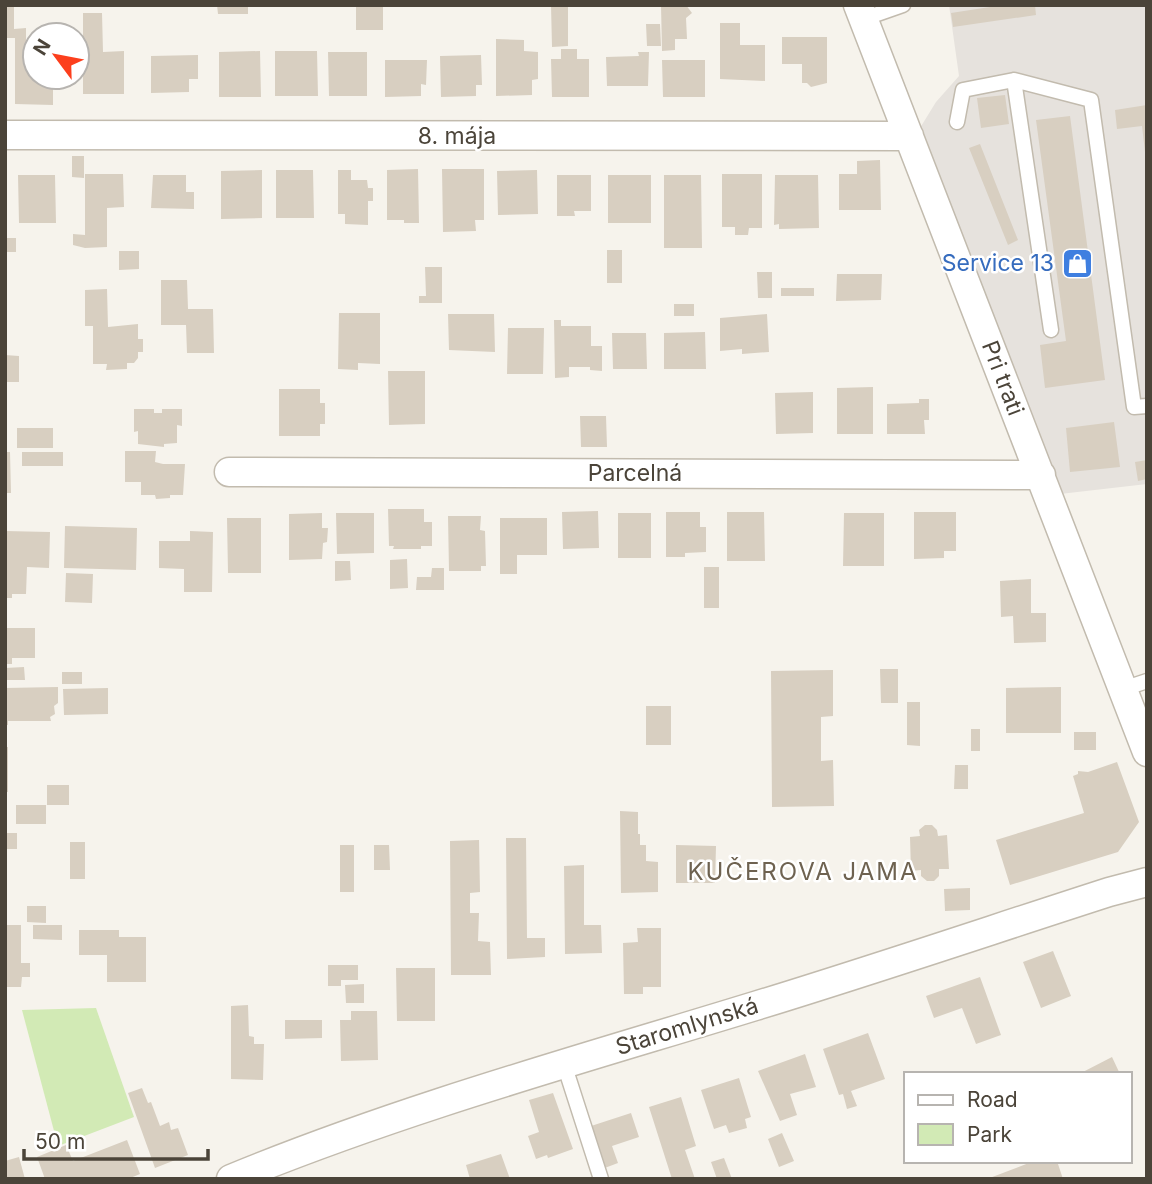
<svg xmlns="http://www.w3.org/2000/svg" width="1152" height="1184" viewBox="0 0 1152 1184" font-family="Inter,sans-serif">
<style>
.industrial{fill:#e6e2dd}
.green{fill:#d2eab5}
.building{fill:#d8cfc1}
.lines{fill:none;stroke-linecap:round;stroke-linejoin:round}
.lane-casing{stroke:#c2bbae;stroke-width:17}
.street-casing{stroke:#c2bbae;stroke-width:31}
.lane{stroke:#fff;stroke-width:14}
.street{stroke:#fff;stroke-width:28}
.labels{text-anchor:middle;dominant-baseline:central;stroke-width:5;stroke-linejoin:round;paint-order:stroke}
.street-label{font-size:23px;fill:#4b4439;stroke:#fff}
.shop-label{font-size:23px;fill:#366cbe;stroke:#fff;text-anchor:end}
.neighbourhood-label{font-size:24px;letter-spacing:2px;fill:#6e6250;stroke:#fff}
</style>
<rect width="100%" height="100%" fill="#f6f3ec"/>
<path class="industrial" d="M949 5H1147V484L1060 494 920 128 936 102 959 76Z"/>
<path class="green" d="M96 1008 134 1117 58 1146 22 1010Z"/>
<path class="building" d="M5 5H14V29L26 28V66H35V77H53V105L15 104V38H5Z
M217 5H248V14H218Z
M356 5H383V30H356Z
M551 5H568V46L552 47Z
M661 5H686L692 13 686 18 687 39H675V50L662 51Z
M1003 5H1035L1036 15 953 27 951 13Z
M83 13H102L103 52 124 51V94H83Z
M720 23H740V45H765V81L720 79Z
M646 24H660L661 46H647Z
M782 37H827V83L811 87 807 83H802V64H782Z
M496 39 524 40V51L538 52V79L532 80V95L496 96Z
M561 49H577V59H589V97H552L551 59H561Z
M260 51 261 97H219V52Z
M275 51H317L318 96H275Z
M328 52H367V96H329Z
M638 52H649L648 86H607L606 57 639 56Z
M198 55V79H189V92L151 93V56Z
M481 55 482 85H476V96L441 97 440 56Z
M385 60H427L426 85 421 84V96L385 97Z
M662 60H705V97H663Z
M1005 95 1009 124 981 128 977 98Z
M1147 105V152H1145L1142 126 1117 129 1115 110Z
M1070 116 1105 380 1045 388 1040 345 1066 341 1036 120Z
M980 144 1018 240 1008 245 969 148Z
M72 156H84V178L72 177Z
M880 160 881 210H839V174H857V161Z
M418 169 419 223H404V220H387V170Z
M442 169H484V220H475L476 231 443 232Z
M262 170V218L221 219V171Z
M276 170H313L314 218H276Z
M338 170H351V180H367L368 188H373V201H368V225L345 224V214H338Z
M537 170 538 214 498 215 497 171Z
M85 174H123L124 207 107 208V247L85 248 73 245V234L85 235Z
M722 174H762V228H749L748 235H735V227H722Z
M18 175H55L56 223H19Z
M153 175H186V192H194V209L151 208Z
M557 175H591V211H574L575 216H557Z
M608 175H651V223H608Z
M664 175H701L702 248H664Z
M775 175H818L819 228 779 229V224L774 225Z
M5 238H16V252H5Z
M607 250H622V283H607Z
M119 251H139V269L119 270Z
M425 267H442V303H419V296H426Z
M757 272H772V298H758Z
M837 274H882L881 300 836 301Z
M161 280H187L188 309H213L214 353H187L186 325H161Z
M781 288H814V296H781Z
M107 289 108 327 138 324V339H143V352H138V358L134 363H127V369L106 370 107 364H93V326H85V290Z
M674 304H694V316H674Z
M339 313H380V364L358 363V370L338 369Z
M448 314H494L495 352 449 350Z
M767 314 769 352 742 354V349L720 351V318Z
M554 320H561V326H591V346H602V371L590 370V367H569V377L555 378Z
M508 328H544L543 374H507Z
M705 332 706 369H664V333Z
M612 333H646L647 369H613Z
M5 355 19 356V382H5Z
M388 371H425V424L389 425Z
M873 387V434H837V388Z
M279 389H320V403H325V424H320V436H279Z
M813 392V433L776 434 775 393Z
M919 399H929V420H924L925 434H887V404L919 403Z
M134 409H154V413H162V409H182V426L177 425V443L164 444V447L138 444V431L134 432Z
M580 416H606L607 447H581Z
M1114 422 1120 467 1070 472 1066 428Z
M17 428H53V448H17Z
M125 451H156L155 462 163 464H185L183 495H170V498L156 499 155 495H141V482H125Z
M5 452H10L11 493H5Z
M22 452H63V466H22Z
M1147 460V479L1138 481 1135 462Z
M388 509H424V522H432V546H421V549H393L394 546H389Z
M598 511 599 548 563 549 562 512Z
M666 512H700V527H706V552L685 553V557H666Z
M727 512H764L765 561H727Z
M914 512H956V551H944V558L914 559Z
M322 513V528H328L327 542 323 543 322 559 289 560V514Z
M336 513H374V553L337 554Z
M618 513H651V558H618Z
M844 513H884V566H843Z
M448 516H481L480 530 485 531 486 566H481V571H449Z
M227 518H261V573H228Z
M500 518H547V555H517V574H500Z
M65 526 137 528 136 570 64 568Z
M5 531 50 532 49 568 27 567 26 594H12V598H5Z
M190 531 213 532 212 592H184V569L159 568V541H190Z
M407 559 408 588 390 589V560Z
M335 561H350L351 580 335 581Z
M704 567H719V608H704Z
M432 568H444V590H416L417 577H431Z
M66 573 93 574 92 603 65 602Z
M1031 579V613H1046V642L1014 643 1013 616 1001 617 1000 581Z
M5 628H35V658H12V664H5Z
M24 667 25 680H5V668Z
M880 669H898V703H881Z
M833 670V716L821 717V761L833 760 834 806 772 807 771 671Z
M62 672H82V684H62Z
M58 687V703L54 706 55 714 50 717 51 721H8V725H5V688Z
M1061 687V733H1006V688Z
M108 688V714L64 715 63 689Z
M907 702H920V746L907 745Z
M646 706H671V745H646Z
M971 729H980V751H971Z
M1074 732H1096V750H1074Z
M5 747H8V792H5Z
M1117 762 1139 822 1118 852 1010 885 996 840 1084 813 1073 776 1078 774V771L1088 772Z
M955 765H968V789H954Z
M47 785H69V805H47Z
M16 805H46V824H16Z
M620 811 638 812V834H640V845H646V861L658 862V892L621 893Z
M925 825H932L937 830 938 836 947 835 949 869H939V876L934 881H927L921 876V870L911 871 910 837 920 836 919 830Z
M5 833H17V849H5Z
M506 838H526L527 938H545V957L507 959Z
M479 840 480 892 470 893V913H479L478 941 490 942 491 975H451L450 841Z
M70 842H85V879H70Z
M340 845H354V892H340Z
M374 845H389L390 870H374Z
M676 845 716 846 715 883H676Z
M584 865V925H601L602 953 565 954 564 866Z
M970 888V910L945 911 944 889Z
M27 906H46V923L27 922Z
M5 925H21V963H30V977H22L21 987H5Z
M33 925H62V940L33 939Z
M637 928H661V987H643V994H624L623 943 638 942Z
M79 930H119V937H146V982H107V955H79Z
M1053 951 1071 996 1041 1008 1023 962Z
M328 965H358V980H341V986H328Z
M396 968H435V1021H397Z
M980 977 1001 1035 976 1044 962 1008 934 1018 926 996Z
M364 984V1003H346L345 985Z
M248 1005 249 1036 254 1037V1044H264L263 1080 231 1079V1006Z
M351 1011H377L378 1060 341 1061 340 1020H351Z
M285 1020H322V1038L285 1039Z
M868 1033 885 1079 851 1091 857 1106 847 1109 843 1094 839 1095 823 1049Z
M805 1054 816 1087 790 1094 797 1115 780 1121 758 1071Z
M1112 1057 1120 1074H1079Z
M739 1078 751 1117 745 1119 747 1128 729 1133 726 1125 714 1129 701 1090Z
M142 1088 148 1103 151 1102 160 1126 169 1122 171 1130 178 1128 188 1155 155 1168 128 1093Z
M553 1093 573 1149 548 1158 547 1155 536 1159 528 1136 539 1132 529 1100Z
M681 1097 696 1146 685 1150 695 1179H672L649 1107Z
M631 1113 639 1137 612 1146 618 1163 602 1169 588 1127Z
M782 1133 794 1161 779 1167 768 1139Z
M127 1140 140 1174 128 1179H45L37 1157 66 1145 73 1161Z
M501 1154 510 1179H470L466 1165Z
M19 1157 25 1179H5V1161Z
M724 1158 732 1179H717L711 1162Z
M1034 1161H1057L1063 1179H987Z"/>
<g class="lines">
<defs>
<path id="lane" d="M863 19 903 5
M1014 80 1051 330
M957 122 963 90 1014 80 1091 100 1134 407 1147 406
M1123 689 1147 681
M564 1064 601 1179"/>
<path id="street" d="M858 5 1147 752
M5 135 909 136
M229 472 1041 475
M231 1179C401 1109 579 1060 755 1006 873 970 991 930 1109 892L1147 882"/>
</defs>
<use href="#lane" class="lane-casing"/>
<use href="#street" class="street-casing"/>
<use href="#lane" class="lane"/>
<use href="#street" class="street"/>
</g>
<defs>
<symbol id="shop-square" viewBox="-11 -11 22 22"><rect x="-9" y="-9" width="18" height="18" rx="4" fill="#3f7fe0" stroke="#fff"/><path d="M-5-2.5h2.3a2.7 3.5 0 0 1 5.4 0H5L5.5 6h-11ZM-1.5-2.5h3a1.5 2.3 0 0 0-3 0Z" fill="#fff"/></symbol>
</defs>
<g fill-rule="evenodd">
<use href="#shop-square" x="1060" y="246" width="35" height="35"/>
</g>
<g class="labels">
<g class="street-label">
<text x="457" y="136">8. mája</text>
<text transform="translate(1003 378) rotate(69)">Pri trati</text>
<text x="635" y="473">Parcelná</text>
<text transform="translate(687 1026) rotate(-17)">Staromlynská</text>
</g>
<g class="shop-label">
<text x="1054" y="263">Service 13</text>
</g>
<g class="neighbourhood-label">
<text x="803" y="871">KUČEROVA JAMA</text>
</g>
</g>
<rect width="1152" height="1184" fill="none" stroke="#4b4439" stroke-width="14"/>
<rect x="904" y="1072" width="228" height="91" fill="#ffffff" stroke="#b7b4b0" stroke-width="2"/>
<rect x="918" y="1095" width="35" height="10" fill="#ffffff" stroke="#b7b4b0" stroke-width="2"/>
<text x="967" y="1107" font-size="21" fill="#4b4439">Road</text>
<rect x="918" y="1124" width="35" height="21" fill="#d2eab5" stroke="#b7b4b0" stroke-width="2"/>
<text x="967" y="1142" font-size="21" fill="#4b4439">Park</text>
<g transform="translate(56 56) rotate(302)"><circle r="33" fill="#ffffff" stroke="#b7b4b0" stroke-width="2"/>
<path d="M0-5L12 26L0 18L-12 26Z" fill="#fc3f1d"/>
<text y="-10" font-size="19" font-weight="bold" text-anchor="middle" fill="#4b4439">N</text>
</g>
<path d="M24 1149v10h184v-10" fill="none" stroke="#4b4439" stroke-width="3.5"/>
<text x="35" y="1149" font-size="21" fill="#4b4439" stroke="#ffffff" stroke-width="5" paint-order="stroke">50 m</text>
</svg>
